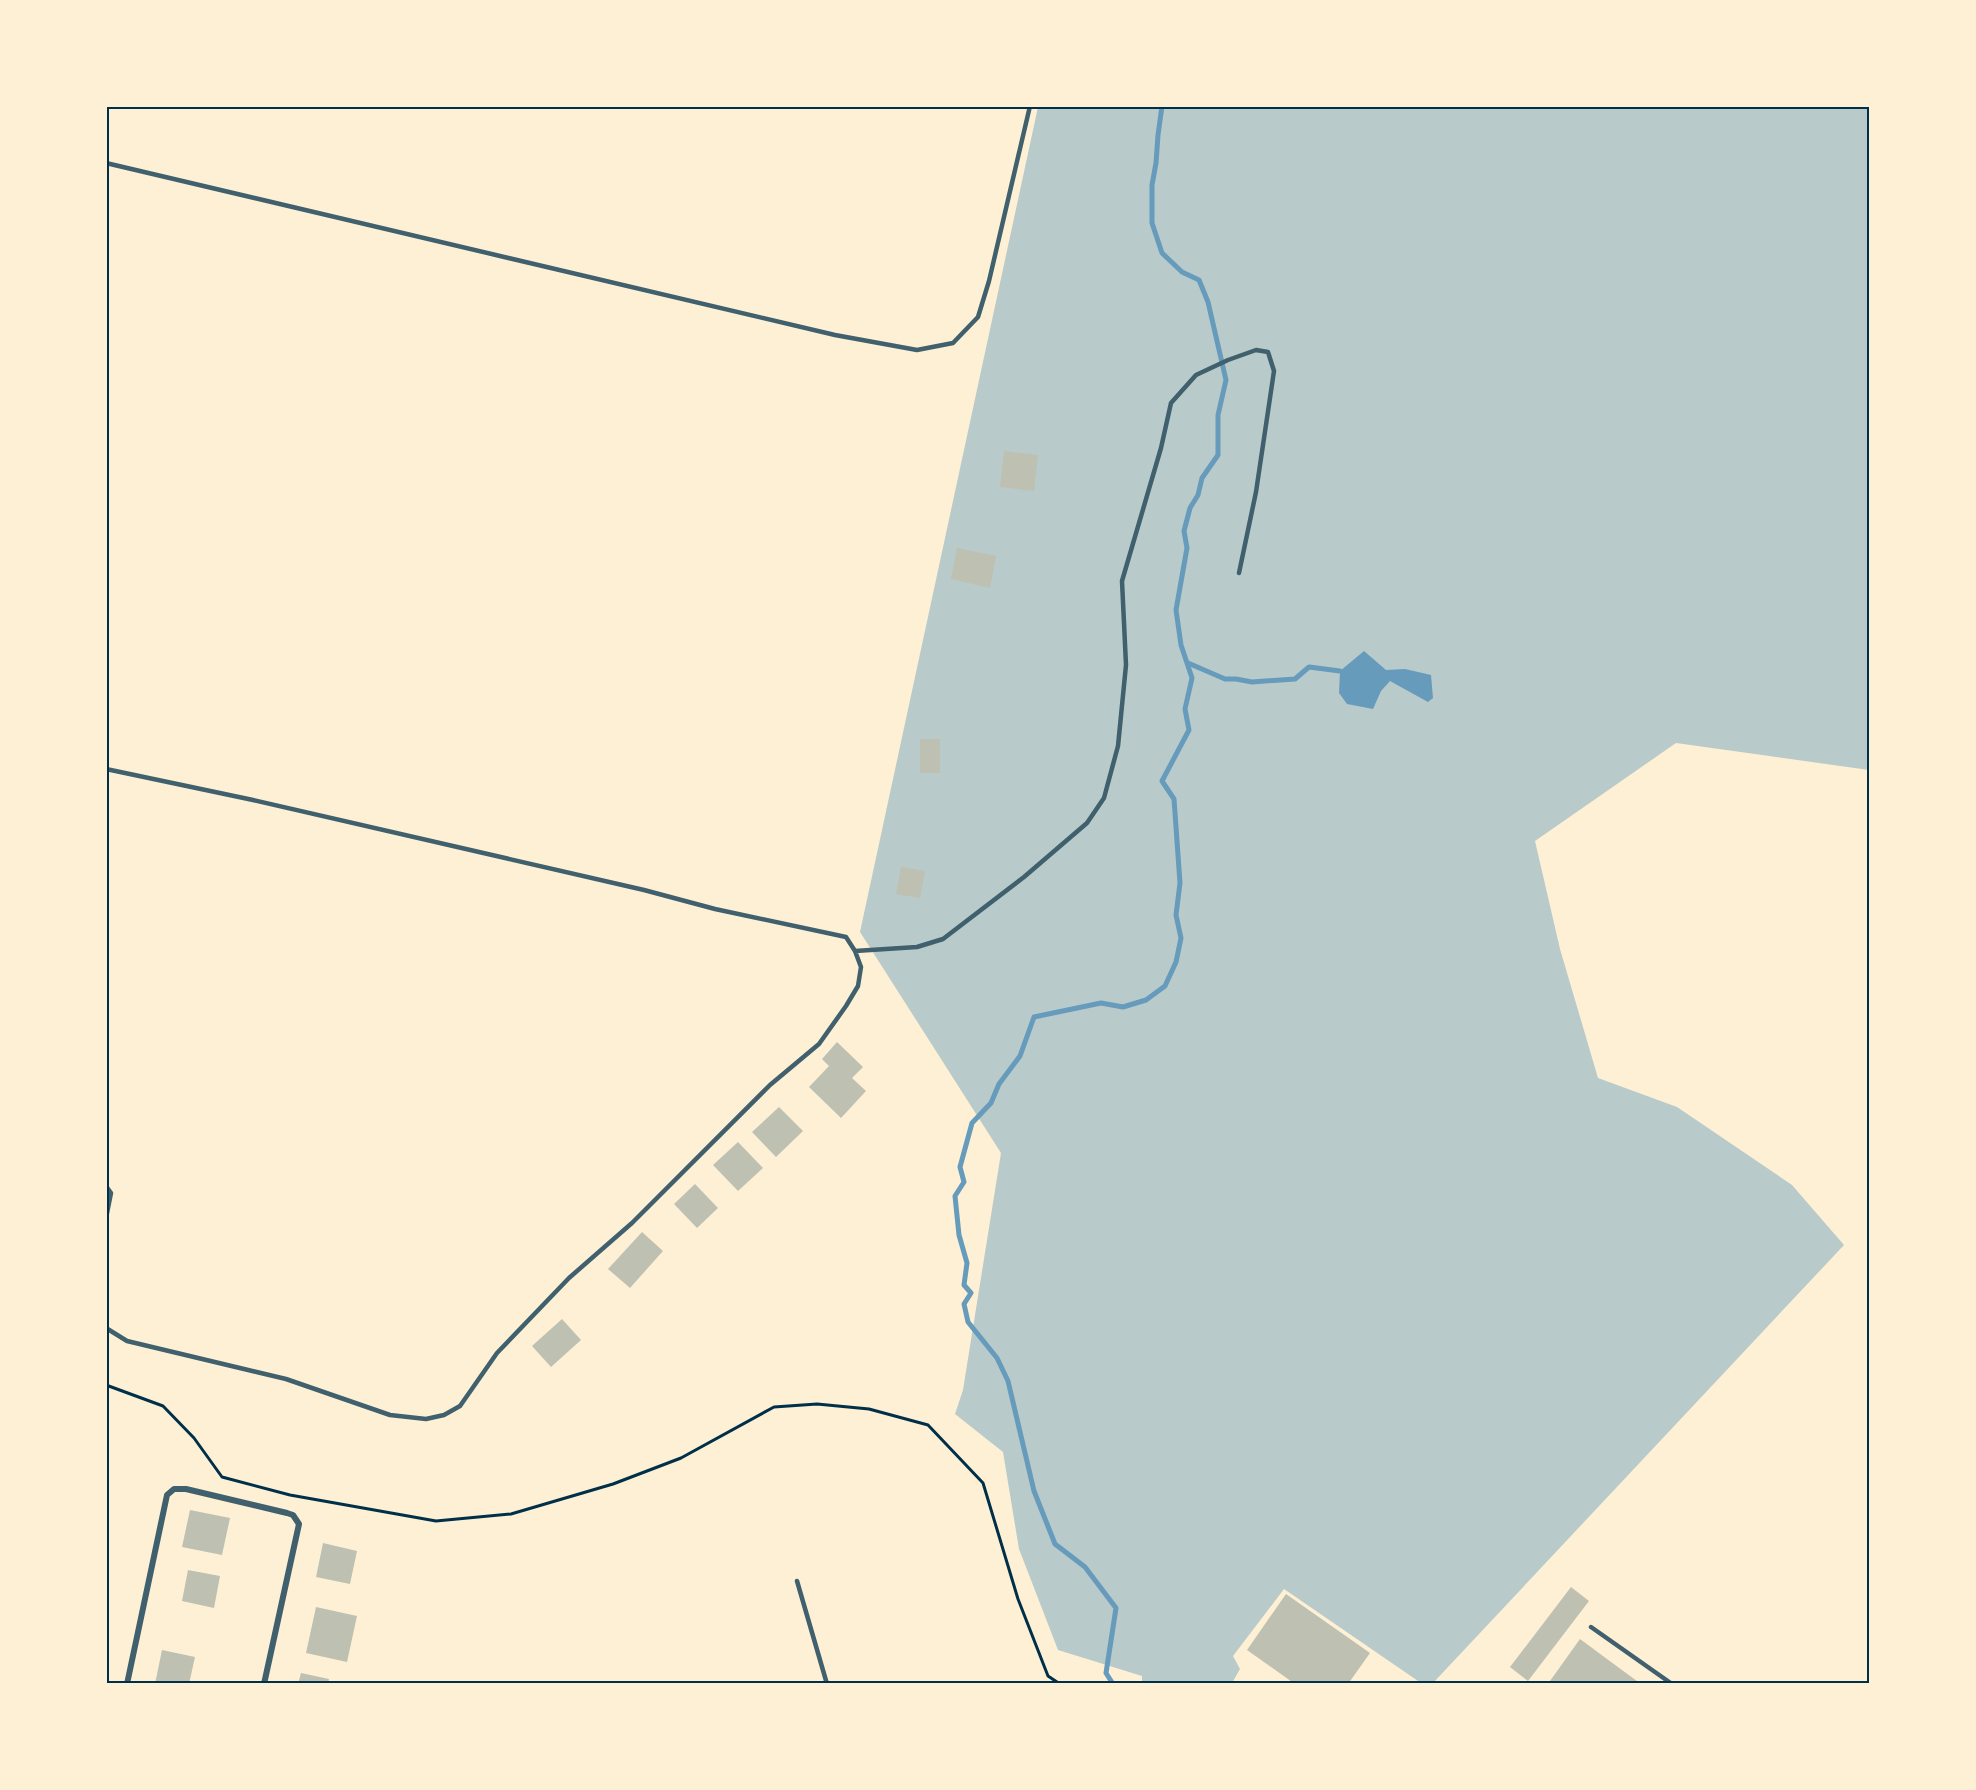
<svg xmlns="http://www.w3.org/2000/svg" width="1976" height="1790" viewBox="0 0 1976 1790" font-family="Inter,sans-serif">
<style>
.green{fill:#b9caca}
.water{fill:#669bbc}
.lines{fill:none;stroke-linecap:round;stroke-linejoin:round}
.stream{stroke:#669bbc;stroke-width:5}
.building{fill:#bec0b2}
.path{stroke:#003049;stroke-width:3}
.service{stroke:#3f606c;stroke-width:4.5}
.minor{stroke:#3f606c;stroke-width:6}
.neatline{fill:none;stroke:#003049;stroke-width:2}
</style>
<rect width="100%" height="100%" fill="#fdf0d5"/>
<path class="green" d="M1038 107H1869V770L1676 743 1535 841 1560 949 1598 1078 1677 1107 1792 1185 1844 1245 1433 1683H1421L1284 1589 1233 1656 1240 1669 1232 1683H1142V1676L1058 1650 1019 1549 1003 1452 955 1414 963 1390 1001 1153 860 932Z"/>
<path class="water" d="M1364 651 1386 670 1405 669 1431 675 1433 698 1428 702 1390 681 1381 691 1373 709 1347 704 1339 693 1340 671Z"/>
<g class="lines">
<path class="stream" d="M1188 663 1225 679H1236L1252 682 1295 679 1309 667 1340 671
M1113 1684 1106 1673 1116 1608 1085 1567 1055 1544 1034 1491 1008 1381 997 1358 968 1322 964 1304 971 1293 964 1285 967 1263 959 1235 955 1196 964 1182 960 1167 972 1123 991 1103 999 1084 1020 1056 1034 1017 1101 1003 1123 1007 1146 1000 1165 986 1176 962 1181 938 1176 915 1180 883 1174 799 1162 781 1189 730 1185 709 1192 678 1181 645 1176 610 1187 548 1184 531 1190 508 1198 495 1202 478 1218 455V415L1226 380 1208 302 1199 280 1182 272 1162 253 1152 223V185L1156 163 1158 135 1162 106"/>
</g>
<path class="building" d="M1004 451 1038 455 1034 491 1000 487Z
M957 548 996 556 990 588 951 579Z
M920 739H940V773H920Z
M901 867 925 871 920 898 896 894Z
M837 1042 863 1067 852 1078 866 1091 841 1118 809 1087 829 1066 822 1059Z
M779 1107 803 1131 776 1157 752 1132Z
M738 1142 763 1168 738 1191 713 1165Z
M695 1184 718 1208 697 1228 674 1204Z
M642 1232 663 1251 630 1288 608 1269Z
M562 1319 581 1340 551 1367 532 1346Z
M190 1510 230 1518 222 1555 182 1547Z
M323 1543 357 1551 350 1584 316 1577Z
M188 1570 220 1576 214 1608 182 1601Z
M1571 1587 1589 1601 1528 1681 1510 1667Z
M1286 1594 1370 1653 1348 1684H1295L1247 1650Z
M316 1607 357 1616 347 1662 306 1653Z
M1580 1639 1607 1659 1641 1684H1554L1550 1681Z
M162 1650 195 1657 189 1684H155Z
M301 1673 329 1679 328 1684H298Z"/>
<g class="lines">
<path class="path" d="M106 1385 163 1406 194 1438 222 1477 290 1495 436 1521 511 1514 613 1484 681 1458 774 1407 817 1404 869 1409 928 1425 983 1483 1018 1599 1048 1676 1060 1684"/>
<path class="service" d="M106 163 835 335 917 350 953 343 978 317 989 281 1030 106
M106 769 253 800 644 890 715 909 846 937 855 951 861 967 858 986 846 1006 819 1044 770 1085 632 1223 569 1278 497 1353 460 1406 444 1415 426 1419 390 1415 286 1379 127 1341 106 1328
M855 951 917 947 943 939 1024 877 1087 823 1104 798 1118 746 1126 665 1122 581 1161 448 1171 403 1196 375 1228 360 1256 350 1268 352 1274 371 1256 492 1239 573
M106 1186 111 1193 106 1218
M797 1581 827 1684
M1591 1627 1672 1684"/>
<path class="minor" d="M127 1684 167 1495 174 1489H186L287 1513 293 1515 299 1524 264 1684"/>
</g>
<rect width="1976" height="1790" fill="none" stroke="#fdf0d5" stroke-width="216"/>
<rect x="108" y="108" width="1760" height="1574" class="neatline"/>
</svg>
